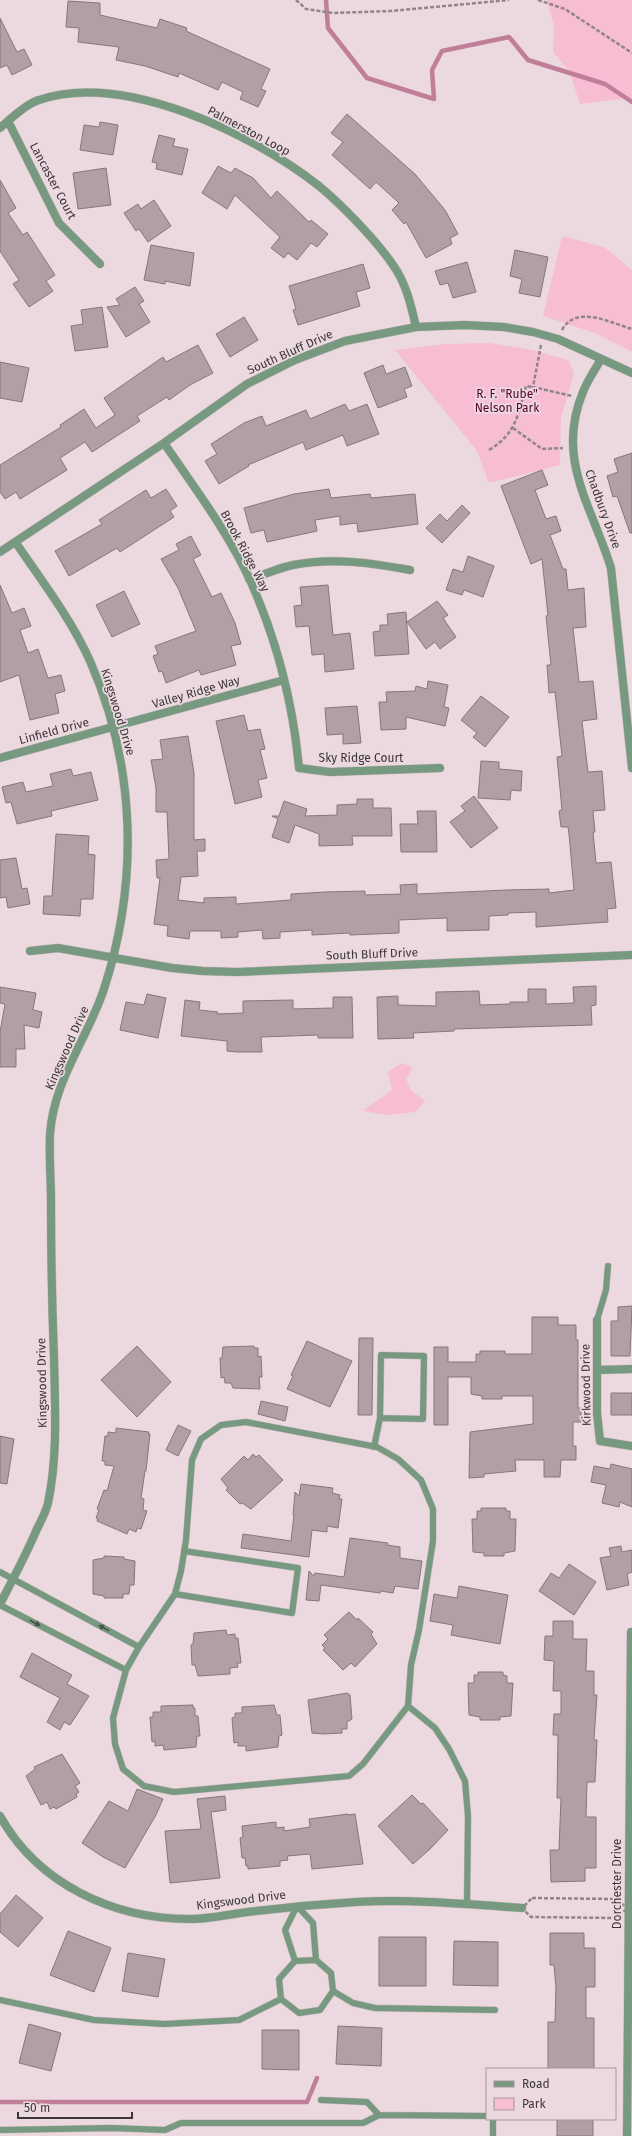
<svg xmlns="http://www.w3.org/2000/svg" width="632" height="2136" viewBox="0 0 632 2136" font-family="'Fira Sans',sans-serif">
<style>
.green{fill:#f7bed3}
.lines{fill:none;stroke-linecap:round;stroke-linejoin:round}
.stream{stroke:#c17e98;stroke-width:4.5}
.building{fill:#b09fa4;stroke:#86767b}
.lane-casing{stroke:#c8b8be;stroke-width:7}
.street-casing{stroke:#c8b8be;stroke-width:9}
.path{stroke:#918589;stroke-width:2.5;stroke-dasharray:4 2;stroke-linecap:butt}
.lane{stroke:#769980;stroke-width:6}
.street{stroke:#769980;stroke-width:8}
.oneway{fill:#4b4f4b}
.labels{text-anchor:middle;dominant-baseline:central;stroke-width:3.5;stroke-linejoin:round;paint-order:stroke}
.street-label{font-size:12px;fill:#3d3639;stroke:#ebd9df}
.park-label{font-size:12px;fill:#54012e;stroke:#ebd9df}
</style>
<rect width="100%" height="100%" fill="#ebd9df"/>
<path class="green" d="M546 0H632V98L580 104 569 71 553 52 554 25Z
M562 236 604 247 632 270V352L595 333 543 316Z
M490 343 533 350 568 360 574 373 561 418 560 465 489 483 477 451 395 350 445 344Z
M401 1063 413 1067 406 1079 411 1090 425 1101 415 1112 388 1115 363 1111 392 1090 388 1072Z"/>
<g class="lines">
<path class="stream" d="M326 0 328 28 367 78 434 99 432 70 442 51 509 37 528 60 605 84 632 102
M0 2102H307L317 2078"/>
</g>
<path class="building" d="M68 1 100 3V15L157 28 160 19 187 28 186 31 270 69 261 89 266 91 258 107 240 99 243 92 222 82 218 90 179 73 178 77 145 66 116 60 119 47 78 42 79 28 66 27Z
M0 18 17 52 24 49 32 65 12 75 7 65 0 68Z
M347 114 415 174 445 210 458 234 450 238 452 244 426 258 406 222 404 224 392 210 399 203 376 182 370 189 332 155 343 142 331 133Z
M100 122 118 125 113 155 80 150 84 125 99 127Z
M159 135 175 139 173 146 188 149 182 175 156 169 157 163 152 162Z
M218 166 231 173 235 168 253 178 271 198 277 191 309 222 311 220 328 234 317 247 311 243 297 260 288 253 284 258 271 248 280 237 235 195 227 209 202 193Z
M106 168 111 205 78 209 73 173Z
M0 180 16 208 8 213 23 235 27 232 55 275 46 281 53 291 29 307 13 284 19 280 0 251Z
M154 200 171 226 148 242 139 229 136 231 124 213 138 204 141 209Z
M151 245 194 253 190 286 165 281V284L144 280Z
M515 250 548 257 540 297 519 293 522 279 510 276Z
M467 262 476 292 453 298 448 283 440 285 435 271Z
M363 264 370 288 356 292 360 306 298 325 293 310 296 309 289 286Z
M135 287 144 301 139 304 150 322 126 337 107 307 120 305 116 299Z
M102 307 108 347 75 351 71 326 83 324 81 310Z
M244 317 258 340 230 357 216 334Z
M198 345 213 373 190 385 169 400 167 397 137 416 140 421 92 452 85 442 60 458 67 470 20 499 16 492 5 499 0 492V465L61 427 60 425 84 409 96 428 115 415 104 398 163 357 166 362Z
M0 362 29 368 22 402 0 398Z
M383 365 386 374 405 367 412 386 404 389 407 397 378 408 364 373Z
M345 404 349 411 367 404 379 434 347 446 343 435 306 450 303 442 248 465 249 466 219 484 205 461 217 454 211 444 244 423 262 416 266 426 306 410 310 419Z
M632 453V533H630L617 496 613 497 607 476 618 472 614 459Z
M542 470 548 485 535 490 546 519 556 516 561 531 550 535 563 569H566L568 590 584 588 586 627 573 628 579 682 593 681 597 719 582 721 588 772 602 771 605 810 593 811 595 832H593L596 863 611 862 616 908 607 909 608 922 536 927V912L508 913V915L489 916V930L447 931V918L399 920V933L350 935V933L312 935V930L280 932V938L263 939 262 930 238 932V937L221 938V931H190L189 939 167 936 168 926 154 924 160 878H157L156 860 169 859 167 812H156V788L151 760 163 759 160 740 188 736 194 773V840L205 839V851H197L198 876 181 877 178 900 204 903V898L236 897V904L291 900V894L325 892 365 891V895L401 894 400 885 417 884V894L507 890 549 889V893L574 890 569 834 568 827H561L559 811 562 810 557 757 562 756 555 692 549 693 547 665H551L546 616 548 615 542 559 531 564 501 486Z
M166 489 177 506 170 511 174 517 120 552 117 548 69 576 55 551 102 524 99 520 146 490 151 498Z
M329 489 331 498 370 494 371 498 415 494 418 524 358 532 357 523 340 525V516L315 520 317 531 267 542 264 530 251 533 244 508 294 494Z
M462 505 470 513 442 543 426 528 440 514 447 521Z
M191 536 201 555 193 559 212 597 221 593 235 623 241 644 231 646 236 665 201 675 199 670 166 683 162 671 159 672 153 656 158 654 155 646 196 631 178 588 161 559 179 550 176 544Z
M468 556 494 566 483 597 464 590 462 595 446 590 453 569 463 572Z
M0 585 12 613 24 608 31 626 20 630 28 653 38 649 48 678 61 675 65 691 55 694 59 713 30 720 19 675 0 682Z
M328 585 333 635 350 633 354 669 325 672 324 654 312 655 309 626 296 627 294 606 302 605 300 587Z
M124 591 140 624 112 637 96 605Z
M437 601 448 615 443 618 456 637 440 649 435 642 426 649 407 622Z
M406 612 409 654 375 656 373 632 380 631V625H388L387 614Z
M428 681 448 685 444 707 449 708 445 726 406 717V729L381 730 379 702H387L386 692 415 691 416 686 427 689Z
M481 696 509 717 485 747 473 737 477 733 461 720Z
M357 706 361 743 343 744V734L327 735 325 708Z
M244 715 248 731 260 729 265 749 260 750 267 778 258 780 262 797 235 804 216 721Z
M481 761 499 762V769L522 771 521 791 511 790 510 800 478 798Z
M71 769 73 776 91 772 98 800 51 811 52 816 17 824 11 802 6 803 2 787 23 782 26 792 53 786 50 774Z
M474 796 498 828 471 848 450 822 465 811 461 806Z
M357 799H373V808H391L392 836H352L353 845 319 846V834L295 825 289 843 272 837 278 819 272 816H279L284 801 307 809 305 816 337 815V805L357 804Z
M417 811H436L437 852H401L400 824H418Z
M56 834 89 836 88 854 95 855 93 899H81L80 916 43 914 44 896H52Z
M16 858 22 889 27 888 30 904 8 908 6 897 0 898V860Z
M596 986V1005L591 1006 592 1025 454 1029V1031L413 1033 414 1038 378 1039 377 997 398 996V1005L436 1006V992L479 991 480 1005 510 1004V1002H528V989H546V1004L574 1003 573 987Z
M0 987 36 993 33 1010 42 1012 39 1028 24 1025 25 1049H16V1067H0V1032L5 1004 0 1003Z
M147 994 166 998 158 1038 120 1030 126 1002 144 1005Z
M333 997H352L353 1038H318V1035L261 1037 262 1052H237L227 1051V1041L181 1036 185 1000 200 1002 199 1010 218 1012 217 1014 243 1013V1001L293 1000V1009L333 1008Z
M632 1306 630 1356H611V1321H618V1307Z
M532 1317H558V1325H576V1340H578V1408H581V1422H573V1446H576V1460H561L560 1477H544V1460H515L516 1471 484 1474V1477L469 1478 470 1432 533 1424V1396H502V1399H482V1396L471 1394V1377H448V1425H434V1347H448V1362H476V1354H480V1351H505V1354H532Z
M359 1338H373L372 1415H358Z
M307 1341 352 1361 330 1407 287 1389 293 1376 291 1375Z
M137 1346 171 1382 137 1417 101 1380Z
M254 1346V1348H258V1357L261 1356 262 1377H259L260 1389 233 1388 231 1383H225L224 1377 221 1378 220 1358H222L223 1347Z
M611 1393H632V1415H611Z
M261 1401 288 1407 285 1421 258 1414Z
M178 1425 191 1431 178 1456 166 1450Z
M116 1428 149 1432 148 1434H150L146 1471H145L141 1498 144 1499 143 1510 147 1511 141 1529 137 1528 136 1532 129 1529 127 1534 97 1521 98 1519 96 1518 99 1510 97 1509 104 1490 107 1491 114 1466 105 1465V1461H102L105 1436H108V1432L116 1433Z
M0 1436 14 1439 7 1484 0 1483Z
M253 1454 256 1457 259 1455 283 1480 251 1509 242 1503 240 1504 226 1490 228 1488 221 1479 244 1456 248 1460Z
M611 1464 632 1469V1507L620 1502 619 1507 602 1503 606 1485 591 1482 594 1466 610 1469Z
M301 1484 333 1488 332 1493 340 1495 339 1499H342L338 1528 327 1526V1532L312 1530 309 1557 241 1548 243 1534 291 1541 294 1515H293L295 1492 299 1496Z
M481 1508H506V1511H510V1519H516L515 1551 504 1553V1556H484V1553L473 1552 472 1519H477V1511H481Z
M350 1538 388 1543 387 1545 400 1547V1558L422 1561 418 1589 395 1586 393 1593 381 1591 380 1593 321 1585 319 1601 306 1600 309 1571 314 1576 315 1573 344 1577Z
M621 1546 622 1552 632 1550V1572L627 1574 629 1585 607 1590 600 1558 611 1556 609 1548Z
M104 1556 124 1557V1559L135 1561 134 1585H130L129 1594H123V1598H104V1596L93 1594V1560L104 1558Z
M569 1564 596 1582 574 1615 539 1591 551 1573 559 1578Z
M459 1586 508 1595 500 1644 451 1635 453 1625 430 1621 434 1594 457 1598Z
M349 1612 357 1620 358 1618 373 1632 371 1634 377 1644 355 1667 351 1663 343 1670 323 1650 325 1648 322 1645 328 1639 324 1635Z
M553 1621H573V1639H587L586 1671H594V1695H597L594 1740H597L595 1782H587L586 1817H596V1868H585V1881L551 1882 550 1850H559L561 1798H557L558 1735H553L554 1714H561V1691H553L554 1661 544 1660 545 1636H553Z
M226 1630 227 1635 235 1634V1638H238L241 1663H237L238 1667 230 1668V1674L198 1676 195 1665H192L191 1645 193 1644 194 1633Z
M32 1653 72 1675 67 1684 89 1696 70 1725 64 1722 60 1730 47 1722 60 1698 20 1677Z
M478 1672H503V1675L507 1676V1683H513L511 1716 500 1717V1720H480V1717L469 1715 468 1683H474V1675H478Z
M347 1693 350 1695 352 1719 347 1722V1729H342V1733L323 1734 312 1733 308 1700Z
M193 1705V1708H195V1716H198L200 1736H197L196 1747 164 1750 163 1745 155 1746V1741L152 1742 150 1717H153V1712H161V1706Z
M274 1705 277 1715H280L282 1735 279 1736 278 1747 246 1751V1746H238V1742L234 1743 232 1718 235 1717V1713H242V1707Z
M62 1754 80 1783 75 1786 79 1792 76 1794 77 1797 56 1809 54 1807 50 1809 47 1802 41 1805 26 1776 35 1769 34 1767Z
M137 1789 163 1799 156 1815 125 1868 103 1857 82 1843 109 1801 128 1811Z
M412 1795 421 1804 423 1803 448 1830 430 1849 413 1864 378 1826Z
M225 1796 226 1810 211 1812 220 1878 170 1883 165 1831 201 1829 197 1799Z
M348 1814V1815L355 1814 363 1864 312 1869 310 1854 287 1856 288 1860 280 1861V1866L248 1869V1866H246L245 1858H242L240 1838 243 1837 242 1826 276 1822V1828L284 1827V1831L310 1827 309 1819Z
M16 1895 43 1918 18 1947 0 1932V1914Z
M68 1931 111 1948 94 1992 50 1975Z
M550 1933H584V1948H595V1987H586V2018H594V2069H548V2022H555L556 1988 554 1965H550Z
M379 1937H426V1986H379Z
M454 1941 498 1942V1986L453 1985Z
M128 1953 165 1959 158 1997 122 1991Z
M29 2024 61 2033 51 2071 19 2063Z
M338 2026 382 2028 381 2066 336 2064Z
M262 2030H299V2070L262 2069Z
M557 2119H593V2136H557Z"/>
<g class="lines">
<defs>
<path id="lane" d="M597 1320 606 1290 608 1266
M246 1422 377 1447 398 1459 421 1480 433 1509V1541L419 1630 411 1665 408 1706 363 1764 349 1776 174 1792 144 1786 123 1769 115 1744 113 1718 126 1670 139 1647 175 1594 181 1571 186 1540 192 1460 201 1439 221 1425Z
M374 1447 380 1418 381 1355 424 1356 423 1419 380 1418
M0 1572 139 1647
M175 1594 292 1613 298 1568 184 1551
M0 1605 126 1670
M408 1706 435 1728 449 1749 465 1781 468 1816 467 1904
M297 1906 313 1923 316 1960 331 1973 333 1991 320 2010 299 2013 281 1999 279 1979 295 1961 285 1930Z
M295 1961 316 1960
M333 1991 353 2003 375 2008 495 2010
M0 2000 94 2020 164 2024 239 2020 281 1999
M321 2100 367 2102 379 2115
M0 2130 111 2128 165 2130 181 2123H363L379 2115 487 2116
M493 2136V2119"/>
<path id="street" d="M8 121 59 223 100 264
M0 128C9 120 27 103 39 100 124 71 253 134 319 186 342 205 376 240 393 265 406 283 411 305 416 327
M601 359C595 370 587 381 583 392 555 459 592 506 611 568L632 768
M164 443C194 487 228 532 250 580 277 640 293 703 299 768L330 772 440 768
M0 552 164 443 247 384 295 360 345 341 416 327 465 325 504 327 533 332 558 339 632 373
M249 579C264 575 278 568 293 565 333 557 371 563 410 570
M0 758 284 680
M30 951 58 948 172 968 203 971 237 972 632 955
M597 1320V1413L600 1441 632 1446
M597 1370 632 1369
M0 1604C13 1579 26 1555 37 1529 41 1521 46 1512 48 1503 58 1456 55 1407 54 1358 52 1306 51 1254 51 1202 51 1179 49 1157 50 1135 53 1081 88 1038 104 989 139 881 136 766 90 661 71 619 42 581 16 543
M0 1816C38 1884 113 1919 190 1919 212 1919 235 1913 256 1911 289 1907 322 1904 356 1902 411 1899 467 1904 522 1908
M627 2136 631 1632"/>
</defs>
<use href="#lane" class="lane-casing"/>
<use href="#street" class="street-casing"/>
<path class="path" d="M296 0 306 9 333 13 391 11 509 0
M538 0 565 9 632 53
M562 330C576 304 611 323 632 329
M541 345 533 387 572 396
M513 428 542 449 563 448
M489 450C517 433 518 414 526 386L533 387
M532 1898 613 1899 629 1908 613 1918 531 1917 522 1908Z"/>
<use href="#lane" class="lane"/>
<use href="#street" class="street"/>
</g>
<defs><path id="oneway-solid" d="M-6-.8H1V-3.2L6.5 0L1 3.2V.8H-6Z"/></defs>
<g class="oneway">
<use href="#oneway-solid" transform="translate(35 1623) rotate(27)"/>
<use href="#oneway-solid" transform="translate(104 1628) rotate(-151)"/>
</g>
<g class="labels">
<g class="street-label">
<text transform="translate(249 131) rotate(28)">Palmerston Loop</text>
<text transform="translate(53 181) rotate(62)">Lancaster Court</text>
<text transform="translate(290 352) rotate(-24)">South Bluff Drive</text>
<text transform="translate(603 509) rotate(70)">Chadbury Drive</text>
<text transform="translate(245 551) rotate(62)">Brook Ridge Way</text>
<text transform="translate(196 692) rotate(-16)">Valley Ridge Way</text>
<text transform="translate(118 712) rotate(73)">Kingswood Drive</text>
<text transform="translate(54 731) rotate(-15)">Linfield Drive</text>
<text x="361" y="758">Sky Ridge Court</text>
<text transform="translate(372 954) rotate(-2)">South Bluff Drive</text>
<text transform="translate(67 1048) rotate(-66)">Kingswood Drive</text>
<text transform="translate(42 1383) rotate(-91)">Kingswood Drive</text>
<text transform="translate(586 1385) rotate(-91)">Kirkwood Drive</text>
<text transform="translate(617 1884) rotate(-90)">Dorchester Drive</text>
<text transform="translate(241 1900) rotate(-7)">Kingswood Drive</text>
</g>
<g class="park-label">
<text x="507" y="394">R. F. "Rube"<tspan x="507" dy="14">Nelson Park</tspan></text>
</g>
</g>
<rect x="486" y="2068" width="130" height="52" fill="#ebd9df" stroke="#a5989d"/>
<rect x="494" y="2081" width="20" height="6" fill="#769980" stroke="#a5989d"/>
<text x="522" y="2088" font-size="12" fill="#3d3639">Road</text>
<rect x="494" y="2098" width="20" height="12" fill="#f7bed3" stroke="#a5989d"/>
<text x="522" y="2108" font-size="12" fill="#3d3639">Park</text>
<path d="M18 2112v6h114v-6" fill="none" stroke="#3d3639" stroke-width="2"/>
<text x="24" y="2112" font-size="12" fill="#3d3639" stroke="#ebd9df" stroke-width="3" paint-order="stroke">50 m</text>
</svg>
